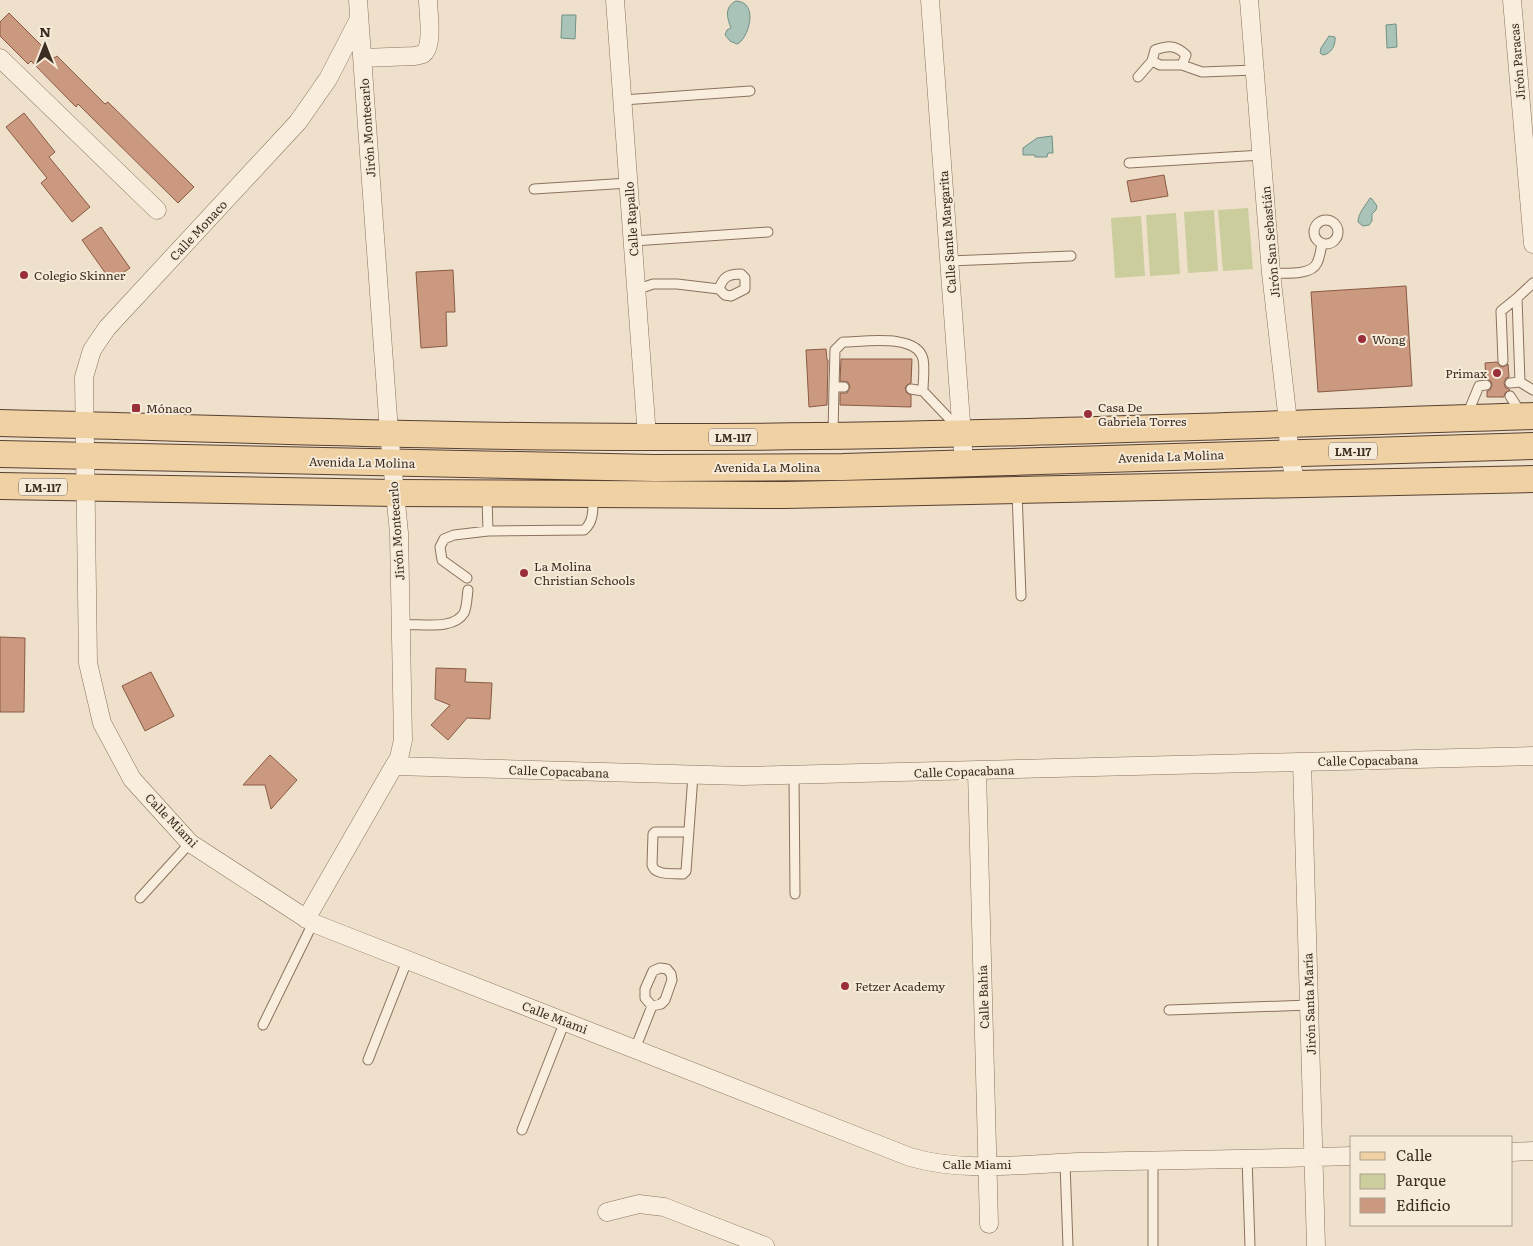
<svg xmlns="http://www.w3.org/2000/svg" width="1533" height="1246" viewBox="0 0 1533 1246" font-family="Literata,serif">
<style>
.green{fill:#cbcd9d}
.water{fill:#aac3b9;stroke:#709186}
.building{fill:#cb9980;stroke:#8a5a44}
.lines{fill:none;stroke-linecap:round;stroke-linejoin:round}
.lane-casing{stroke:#8b725e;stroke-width:11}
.street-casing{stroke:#8b725e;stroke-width:19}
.primary-casing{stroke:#594132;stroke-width:28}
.lane{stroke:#f9eedd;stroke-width:9}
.street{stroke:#f9eedd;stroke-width:18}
.primary{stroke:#efd1a3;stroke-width:26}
.poi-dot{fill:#992f39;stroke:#f6ebd9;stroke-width:2}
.labels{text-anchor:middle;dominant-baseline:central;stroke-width:4;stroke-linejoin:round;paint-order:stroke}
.shield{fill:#f6ebd9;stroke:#746558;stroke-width:1}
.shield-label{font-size:11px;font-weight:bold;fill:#3c2c21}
.street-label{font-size:12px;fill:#3c2c21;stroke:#f6ebd9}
.poi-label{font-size:12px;fill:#3c2c21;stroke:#f6ebd9;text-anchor:start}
</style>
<rect width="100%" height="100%" fill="#eee0ca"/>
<path class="green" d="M1248 208 1253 269 1223 271 1218 210Z
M1214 210 1218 271 1188 273 1184 212Z
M1176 213 1180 274 1150 276 1146 215Z
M1141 216 1145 276 1115 278 1111 218Z"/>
<path class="water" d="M736 1C760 2 748 40 737 44L730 41 725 35 727 30 731 28C727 18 724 7 736 1Z
M562 15H576L575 39 561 38Z
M1396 24 1397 47 1387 48 1386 25Z
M1329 36 1335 37C1336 45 1331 54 1323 55L1320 53 1321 48Z
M1052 136 1053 153H1048L1047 157H1035V155H1023V148L1037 138Z
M1370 198 1372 199 1377 206 1376 210 1372 214V221L1369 225 1363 226 1358 222C1358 213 1366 205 1370 198Z"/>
<path class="building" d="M9 13 54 58 57 56 105 104 108 102 194 187 178 203 78 104 76 107 31 61 28 64 0 36V22Z
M24 113 55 152 49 157 90 207 72 222 41 183 47 178 6 127Z
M1164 175 1168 196 1131 202 1127 181Z
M101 227 130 268 111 281 82 240Z
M453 270 455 312H446L447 346 421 348 416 272Z
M1406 286 1412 386 1318 392 1311 292Z
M826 349 827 360H828L827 405 809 407 806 350Z
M841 359H912L911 383 907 385 905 388 907 393 911 395V407L840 405V393H847L850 387 848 382 840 381Z
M1497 362 1500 366 1503 367 1508 364 1509 377 1506 378 1504 383 1505 387 1510 390 1505 393 1504 397H1487V391L1490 390 1492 385 1491 381 1486 379 1485 363Z
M0 637 25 638 24 712H0Z
M436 668 466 669 465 682 492 683 490 719 467 718 448 740 431 725 450 705 435 699Z
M151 672 174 716 145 731 122 686Z
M270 755 297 780 271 809 265 785H243Z"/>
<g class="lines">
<defs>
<path id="lane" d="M1182 65 1202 72 1255 70
M1138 77 1152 61 1155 50C1168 45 1176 45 1186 55L1182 65H1160L1152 61
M623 100 750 91
M1129 163 1262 155
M534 189 629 183
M1314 232a12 12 0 1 1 24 0a12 12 0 1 1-24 0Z
M633 241 768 232
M949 261 1071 256
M1271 273C1284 273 1311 276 1317 263 1320 257 1321 249 1322 243
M636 290 653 284H677L719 289 725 295 731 296 745 289V278L741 274C728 274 723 277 719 289
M1503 361 1501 311 1517 298
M1520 382 1533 390
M1510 383 1520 382 1517 298 1533 283
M834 387 835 350 843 342C863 342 917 333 923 359 925 368 923 381 923 391
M911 389 923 391 959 429
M1510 396 1521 413
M1467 415 1479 386 1486 385
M833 434 834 387H844
M1017 493 1021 596
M488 531 584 530C594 522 593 509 593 496
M467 578 442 560 440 547 444 539 454 535 488 531 487 497
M401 625C420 623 453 631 464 613 467 607 467 596 468 590
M794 775 795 894
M688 832H655L653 834 652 865C655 876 673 873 683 874L686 871 693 775
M140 898 190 843
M1169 1010 1309 1005
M263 1025 313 923
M635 1049 652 1006 661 1004 665 1000 672 980 671 974 667 969 660 968 653 971 645 989V998L652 1006
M368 1060 407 961
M522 1130 565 1021
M1247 1158 1250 1246
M1153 1160V1246
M1065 1163 1068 1246"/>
<path id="street" d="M615 0 647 437
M930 0 964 463
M1249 0 1271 273 1287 413 1289 453 1296 484
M1512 0 1533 244
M359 19 328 79 298 122 107 328 92 350 84 377 88 663 102 723 132 779 190 843 313 923 910 1157C964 1173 1024 1164 1079 1162 1170 1160 1261 1159 1352 1156
M0 58 157 210
M363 58 415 56C418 55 421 55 423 54 434 46 428 13 428 0
M1302 762 1316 1246
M394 766 742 776 1533 756
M977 771 989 1224
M306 919 394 766 399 758 403 740 399 533 389 432 358 0
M1512 1152 1533 1151
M607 1212 639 1204 664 1207 765 1246"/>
<path id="primary" d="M0 423C216 428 431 437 647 437 942 438 1238 425 1533 416
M0 454 654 468 843 467 1533 446
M0 486 394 493 785 495 1533 479"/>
</defs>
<use href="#lane" class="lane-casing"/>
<use href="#street" class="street-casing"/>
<use href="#primary" class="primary-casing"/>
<use href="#lane" class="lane"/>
<use href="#street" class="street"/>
<use href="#primary" class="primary"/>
</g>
<g class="poi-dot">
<circle cx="24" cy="275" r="5"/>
<circle cx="1362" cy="339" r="5"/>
<circle cx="1497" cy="373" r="5"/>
<rect x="131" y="403" width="10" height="10" rx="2.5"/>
<circle cx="1088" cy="414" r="5"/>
<circle cx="524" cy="573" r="5"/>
<circle cx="845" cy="986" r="5"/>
</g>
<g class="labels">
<g class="shield">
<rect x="709" y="428.5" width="48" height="17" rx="4"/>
<rect x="1329" y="442.5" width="48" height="17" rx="4"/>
<rect x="19" y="478.5" width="48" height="17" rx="4"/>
</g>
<g class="shield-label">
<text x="733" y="437">LM-117</text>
<text x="1353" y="451">LM-117</text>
<text x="43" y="487">LM-117</text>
</g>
<g class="street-label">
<text transform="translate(1517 62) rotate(-95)">Jirón Paracas</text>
<text transform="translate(367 128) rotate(-94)">Jirón Montecarlo</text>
<text transform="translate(631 219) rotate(-94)">Calle Rapallo</text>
<text transform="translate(198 230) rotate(-47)">Calle Monaco</text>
<text transform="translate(947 232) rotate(-94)">Calle Santa Margarita</text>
<text transform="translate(1270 242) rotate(-95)">Jirón San Sebastián</text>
<text transform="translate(1171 456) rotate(-2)">Avenida La Molina</text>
<text transform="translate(362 462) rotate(1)">Avenida La Molina</text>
<text x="767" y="467">Avenida La Molina</text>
<text transform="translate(396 531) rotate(-94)">Jirón Montecarlo</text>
<text transform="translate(1368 760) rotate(-1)">Calle Copacabana</text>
<text transform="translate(559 771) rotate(2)">Calle Copacabana</text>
<text transform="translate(964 771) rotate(-2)">Calle Copacabana</text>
<text transform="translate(172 820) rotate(46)">Calle Miami</text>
<text transform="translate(983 997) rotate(-92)">Calle Bahía</text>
<text transform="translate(1309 1004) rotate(-92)">Jirón Santa María</text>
<text transform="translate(555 1017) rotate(21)">Calle Miami</text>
<text x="977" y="1164">Calle Miami</text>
</g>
<g class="poi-label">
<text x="34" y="275">Colegio Skinner</text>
<text x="1372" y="339">Wong</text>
<text x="1487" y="373" text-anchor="end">Primax</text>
<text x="1098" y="407">Casa De<tspan x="1098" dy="14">Gabriela Torres</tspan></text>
<text x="146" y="408">Mónaco</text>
<text x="534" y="566">La Molina<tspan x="534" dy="14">Christian Schools</tspan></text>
<text x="855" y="986">Fetzer Academy</text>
</g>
</g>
<rect x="1350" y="1136" width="162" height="90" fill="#f6ebd9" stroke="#ac9f8f"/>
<rect x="1360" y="1152" width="25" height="8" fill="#efd1a3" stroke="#ac9f8f"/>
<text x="1396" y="1161" font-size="15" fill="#3c2c21">Calle</text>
<rect x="1360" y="1174" width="25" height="15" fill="#cbcd9d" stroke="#ac9f8f"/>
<text x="1396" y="1186" font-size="15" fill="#3c2c21">Parque</text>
<rect x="1360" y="1198" width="25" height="15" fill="#cb9980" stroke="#ac9f8f"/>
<text x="1396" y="1211" font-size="15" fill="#3c2c21">Edificio</text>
<g transform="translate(45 45)" stroke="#f6ebd9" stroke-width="4" paint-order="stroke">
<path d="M0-4L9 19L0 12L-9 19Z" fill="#3c2c21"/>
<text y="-8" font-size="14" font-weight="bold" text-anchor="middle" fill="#3c2c21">N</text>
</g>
</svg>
